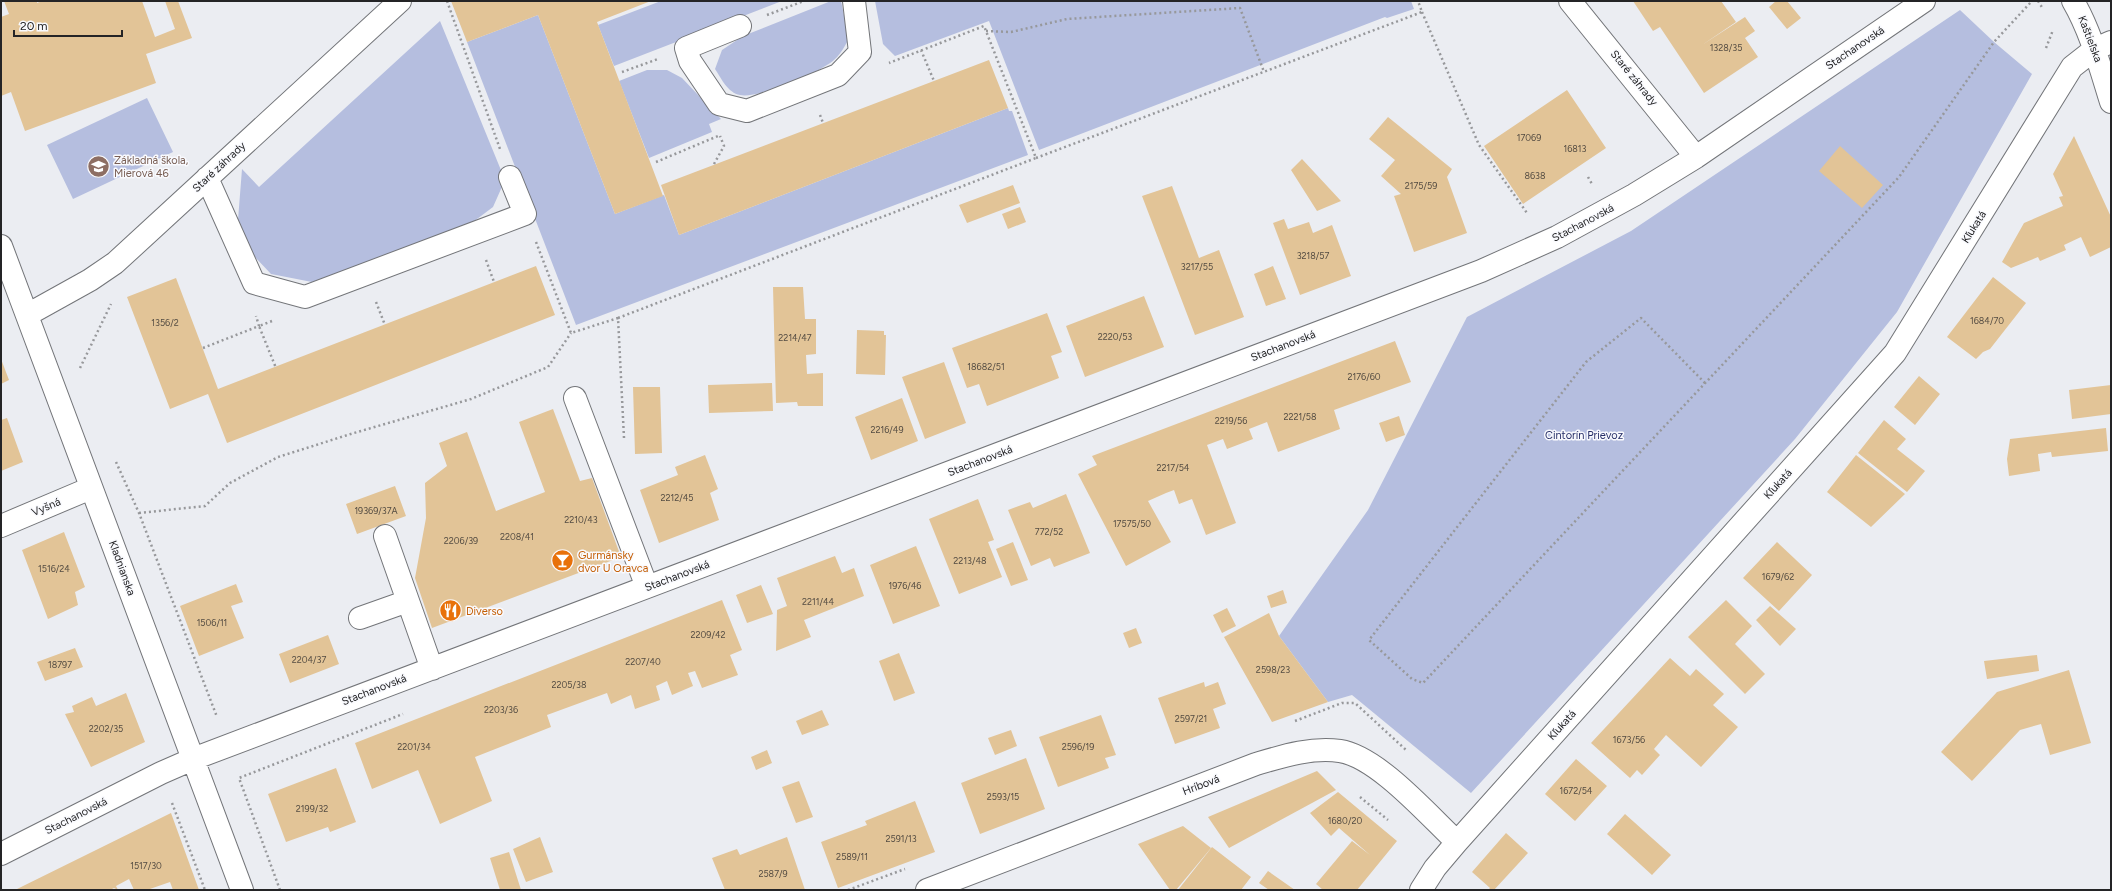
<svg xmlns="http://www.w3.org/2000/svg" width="2112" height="891" viewBox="0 0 2112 891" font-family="Figtree,sans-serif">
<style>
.green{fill:#b5bedf}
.building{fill:#e2c497}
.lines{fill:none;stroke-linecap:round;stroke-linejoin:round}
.minor-casing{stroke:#737579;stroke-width:24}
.path{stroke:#97989b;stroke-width:2.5;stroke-dasharray:2 3;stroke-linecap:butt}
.minor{stroke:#fff;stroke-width:22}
.labels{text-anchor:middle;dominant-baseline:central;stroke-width:3;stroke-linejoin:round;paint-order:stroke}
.number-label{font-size:9px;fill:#544c42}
.street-label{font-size:11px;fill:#242426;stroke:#f9fafe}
.education-label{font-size:11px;fill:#785e54;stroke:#f9fafe;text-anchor:start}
.park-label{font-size:11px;fill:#262e67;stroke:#f9fafe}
.food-label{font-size:11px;fill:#c56008;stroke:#f9fafe;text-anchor:start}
</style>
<rect width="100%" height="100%" fill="#ebedf2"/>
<path class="green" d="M661 1H782L614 66 598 25Z
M831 1H841L849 39C845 45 841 54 835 59 822 72 758 99 740 95 728 93 721 78 715 69L722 50 743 36Z
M875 1H1411L1414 9 1387 18 1385 17 1039 150 989 21 895 56 883 44Z
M1960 10 1994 42 2032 74 1897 312 1795 439 1471 793 1352 695 1328 702 1279 636 1368 510 1467 317 1631 231Z
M538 15 615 214 664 195 679 235 1008 108 1009 111H1012L1028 155 576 325 467 42Z
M440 21 505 180 493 207 469 225 312 282 271 274 254 256 238 220 242 169 259 187Z
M647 70H667L682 78 721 119 709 124 712 132 649 158 619 81Z
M147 98 173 152 73 199 47 145Z"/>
<path class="building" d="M4 1H37V3L42 1H142L155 37 175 29 165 1H178L192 38 146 54 156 83 25 131 11 92 1 96V17L9 14Z
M451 1H651L597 22 663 196 615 214 538 15 467 42Z
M1633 1H1721L1736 22 1702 45 1745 17 1755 31 1745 38 1758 57 1704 93 1660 27 1653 31Z
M1776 1H1787L1801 18 1787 29 1769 7Z
M989 60 1008 108 679 235 661 185Z
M1567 90 1606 148 1523 204 1484 146Z
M1388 117 1452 169 1447 177 1467 233 1414 252 1394 196 1401 194 1381 176 1395 160 1369 139Z
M2074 136 2111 217V247L2090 257 2081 237 2064 245 2066 250 2040 261 2038 257 2011 268 2002 262 2024 223 2063 206 2059 197 2063 196 2053 174Z
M1840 146 1883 185 1862 208 1819 171Z
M1302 159 1341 201 1317 211 1291 170Z
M1013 185 1020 203 967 223 959 205Z
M1172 186 1199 258 1219 250 1244 317 1195 335 1142 196Z
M1020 207 1026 222 1008 229 1002 214Z
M1284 219 1288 229 1309 222 1313 233 1332 225 1351 276 1300 295 1273 223Z
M536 266 555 315 227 443 208 394 170 409 127 297 176 278 218 389Z
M1273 266 1286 299 1266 306 1254 274Z
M1993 277 2026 303 1990 349 1983 352 1976 359 1947 337Z
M773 287H803L805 319H816V354L806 355 807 374 823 373V406H798L797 402 776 403Z
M1144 296 1164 347 1085 377 1066 326Z
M1047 313 1062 352 1051 356 1059 378 987 406 979 384 967 388 952 348Z
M857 330 884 331V335H886L885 375 856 374Z
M1395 341 1411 382 1334 410 1340 429 1278 452 1267 422 1249 429 1253 439 1227 449 1223 439 1207 445 1236 523 1206 535 1192 499 1179 504 1174 490 1166 493 1148 501 1171 542 1126 566 1078 474 1097 465 1092 456Z
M1 359 9 380 1 384Z
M944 362 966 423 925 439 902 377Z
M1919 376 1940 394 1915 425 1894 407Z
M772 383 773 411 709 413 708 385Z
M2111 385V414L2072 419 2069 390Z
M633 387H660L662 453 635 454Z
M902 398 918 441 871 460 855 417Z
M553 409 580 481 592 478 621 557 432 628 415 578 426 518 425 483 447 466 439 443 467 432 496 511 545 492 519 422Z
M1399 416 1405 435 1386 442 1379 423Z
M7 418 23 462 1 471V420Z
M1884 420 1906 439 1897 449 1925 471 1907 492 1858 453Z
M2106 428 2108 451 2052 457 2051 452 2038 454 2040 471 2009 476 2007 459 2010 439Z
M705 455 718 489 710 493 719 520 659 543 640 490 678 475 675 467Z
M1856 455 1905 494 1871 527 1827 492Z
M395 486 406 516 357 534 346 504Z
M1066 494 1090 553 1054 567 1050 558 1031 566 1008 510 1030 502 1033 508Z
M978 499 994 540 988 542 1002 577 959 594 929 519Z
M64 532 85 587 75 592 78 605 48 619 22 550Z
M1013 542 1028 580 1011 586 996 549Z
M1777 542 1812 575 1779 611 1743 578Z
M916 546 940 606 893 624 870 565Z
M835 556 842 573 854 568 864 596 804 620 811 637 776 651 777 610 787 606 777 578Z
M236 584 243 602 231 606 244 638 199 656 180 606Z
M761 585 773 614 747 623 736 595Z
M1283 590 1287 603 1271 608 1267 596Z
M722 600 742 650 730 655 738 675 702 688 695 671 688 673 693 686 672 695 667 681 656 686 660 700 635 709 631 695 611 704 607 693 547 715 551 727 475 757 492 801 440 824 418 770 372 789 355 743Z
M1726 600 1752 626 1735 644 1765 674 1745 694 1688 637Z
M1770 606 1796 629 1780 646 1756 620Z
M1227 608 1236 626 1222 633 1213 615Z
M1269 613 1279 636 1328 702 1272 722 1224 637Z
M1136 628 1142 643 1129 648 1123 633Z
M328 635 339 664 290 683 279 654Z
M75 648 83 667 45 681 37 662Z
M899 653 915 693 894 701 879 661Z
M2037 655 2039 671 1987 679 1984 661Z
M1670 658 1690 676 1696 669 1724 694 1713 705 1738 727 1701 767 1666 735 1654 749 1660 755 1642 775 1637 770 1630 778 1591 743Z
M2069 670 2091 743 2050 755 2041 724 2020 730 1972 781 1941 752 1997 692Z
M1204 682 1205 687 1218 682 1226 704 1213 709 1220 728 1175 744 1158 698Z
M126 693 145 742 91 767 65 714 74 712 72 706 92 697 96 706Z
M822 710 829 725 802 735 796 721Z
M1101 715 1116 755 1105 758 1109 768 1058 787 1039 737Z
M1011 730 1017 746 995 755 988 738Z
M767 750 772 763 756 770 751 757Z
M1026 758 1045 809 980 834 961 783Z
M1576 759 1607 786 1575 821 1545 794Z
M336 768 356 822 330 832 328 827 286 842 268 794Z
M1317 771 1336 790 1229 848 1208 817Z
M799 781 813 817 796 823 782 787Z
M1338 792 1397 841 1357 890H1323L1316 884 1352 841 1370 855 1339 828 1331 836 1310 813Z
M915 801 935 852 838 888 821 842 867 825 865 821Z
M171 813 199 890H173L170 882 147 890H134L129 879 116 886 118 890 114 888 110 890H15Z
M1625 814 1671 855 1652 875 1607 834Z
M1183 826 1211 848 1176 890H1170L1138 844Z
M1506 833 1528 853 1494 890H1488L1490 888 1472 872Z
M540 837 553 872 526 882 513 849Z
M787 837 805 890H725L712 858 737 849 740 855Z
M1212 847 1251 877 1241 890H1178Z
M509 852 521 890H500L490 858Z
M1268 871 1295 890H1269L1259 883Z"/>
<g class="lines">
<defs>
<path id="minor" d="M1570 1 1696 157
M2073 1C2091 32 2100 67 2111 102
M740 26 686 48 690 61 719 104 747 111 838 75 860 52 854 1
M207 178 254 283 305 297 525 214 510 177
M1 246 242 890
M27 315 90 280 115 263 400 1
M575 398 647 587
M1 526 91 488
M385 536 432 669
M360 618 408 601
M1 854 161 773 193 759 1481 271 1557 237 1634 195 1696 157 1924 1
M927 890 1256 764C1283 756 1311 747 1340 751 1378 757 1428 815 1457 842
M1421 890 1435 868 1457 842 1895 353 2072 67 2095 49 2111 42"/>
</defs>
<use href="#minor" class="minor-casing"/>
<path class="path" d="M447 1 500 149
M2038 1 2043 9
M1422 12 1479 145 1527 213
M767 15 804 1
M986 31 1011 32 1067 19 1240 8 1264 72
M2046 48 2053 30
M921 50 934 81
M622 72 658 59
M820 115 823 123
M1036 158 1422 12 1418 1
M656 162 718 136
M714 164 724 146 720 136
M1588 177 1592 184
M536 242 571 333 618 318 624 438
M486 260 494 282
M376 302 385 325
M618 318 1036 158 984 26 889 63
M272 321 259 326 276 368
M203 348 259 326 256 316
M80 368 111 304
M1705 383 1641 318 1586 362 1369 640 1412 679 1423 683 1899 177 1994 42 2032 1
M116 462 139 513 217 717
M139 513 205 506 230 483 278 457 354 433 471 399 548 367 571 333
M1295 721 1342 703H1355L1406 750
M1360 797 1388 820
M172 803 205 890
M280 890 239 778 403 714
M848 890 905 869"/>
<use href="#minor" class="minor"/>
</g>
<defs>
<symbol id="school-disc" viewBox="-11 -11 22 22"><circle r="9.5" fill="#8d6e63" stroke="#f9fafe"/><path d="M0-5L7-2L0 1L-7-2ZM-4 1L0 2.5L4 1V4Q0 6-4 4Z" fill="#fff"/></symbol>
<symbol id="bar-disc" viewBox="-11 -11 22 22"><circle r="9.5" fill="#e8710a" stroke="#f9fafe"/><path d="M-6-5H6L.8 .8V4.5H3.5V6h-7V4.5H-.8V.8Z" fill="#fff"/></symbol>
<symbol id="restaurant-disc" viewBox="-11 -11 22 22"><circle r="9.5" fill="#e8710a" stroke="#f9fafe"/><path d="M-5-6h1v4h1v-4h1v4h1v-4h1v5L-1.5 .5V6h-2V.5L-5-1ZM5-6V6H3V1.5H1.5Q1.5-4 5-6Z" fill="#fff"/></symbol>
</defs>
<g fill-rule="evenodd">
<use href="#school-disc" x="86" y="154" width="25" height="25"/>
<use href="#bar-disc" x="550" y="548" width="25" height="25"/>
<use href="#restaurant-disc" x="438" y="598" width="25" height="25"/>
</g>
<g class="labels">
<g class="number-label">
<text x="1726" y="47">1328/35</text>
<text x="1529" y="137">17069</text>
<text x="1575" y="148">16813</text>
<text x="1535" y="175">8638</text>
<text x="1421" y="185">2175/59</text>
<text x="1313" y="255">3218/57</text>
<text x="1197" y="266">3217/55</text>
<text x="1987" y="320">1684/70</text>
<text x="165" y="322">1356/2</text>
<text x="1115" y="336">2220/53</text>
<text x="795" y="337">2214/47</text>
<text x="986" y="366">18682/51</text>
<text x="1364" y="376">2176/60</text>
<text x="1300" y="416">2221/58</text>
<text x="1231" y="420">2219/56</text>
<text x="887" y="429">2216/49</text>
<text x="1173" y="467">2217/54</text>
<text x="677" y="497">2212/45</text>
<text x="376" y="510">19369/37A</text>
<text x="581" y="519">2210/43</text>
<text x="1132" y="523">17575/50</text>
<text x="1049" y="531">772/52</text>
<text x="517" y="536">2208/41</text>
<text x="461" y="540">2206/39</text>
<text x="970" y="560">2213/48</text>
<text x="54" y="568">1516/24</text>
<text x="1778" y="576">1679/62</text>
<text x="905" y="585">1976/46</text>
<text x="818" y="601">2211/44</text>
<text x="212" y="622">1506/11</text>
<text x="708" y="634">2209/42</text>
<text x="309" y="659">2204/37</text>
<text x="643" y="661">2207/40</text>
<text x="60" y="664">18797</text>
<text x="1273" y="669">2598/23</text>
<text x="569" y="684">2205/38</text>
<text x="501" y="709">2203/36</text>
<text x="1191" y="718">2597/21</text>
<text x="106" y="728">2202/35</text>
<text x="1629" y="739">1673/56</text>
<text x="414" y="746">2201/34</text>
<text x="1078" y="746">2596/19</text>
<text x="1576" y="790">1672/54</text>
<text x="1003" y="796">2593/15</text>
<text x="312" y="808">2199/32</text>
<text x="1345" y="820">1680/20</text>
<text x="901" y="838">2591/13</text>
<text x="852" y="856">2589/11</text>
<text x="146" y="865">1517/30</text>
<text x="773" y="873">2587/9</text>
</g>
<g class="street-label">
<text transform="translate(2090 39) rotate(69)">Kaštieľska</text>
<text transform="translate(1855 48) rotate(-34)">Stachanovská</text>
<text transform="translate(1634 78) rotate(51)">Staré záhrady</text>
<text transform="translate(219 167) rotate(-43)">Staré záhrady</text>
<text transform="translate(1583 223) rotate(-28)">Stachanovská</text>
<text transform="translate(1974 227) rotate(-58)">Kľukatá</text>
<text transform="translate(1283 346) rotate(-21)">Stachanovská</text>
<text transform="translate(980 461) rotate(-21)">Stachanovská</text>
<text transform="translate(1778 484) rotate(-48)">Kľukatá</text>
<text transform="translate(46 507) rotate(-23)">Vyšná</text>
<text transform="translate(122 568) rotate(70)">Kladnianska</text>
<text transform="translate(677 576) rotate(-21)">Stachanovská</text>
<text transform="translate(374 690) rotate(-21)">Stachanovská</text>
<text transform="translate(1562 725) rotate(-48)">Kľukatá</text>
<text transform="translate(1201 785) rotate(-21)">Hríbová</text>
<text transform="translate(76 816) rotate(-27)">Stachanovská</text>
</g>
<g class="education-label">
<text x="114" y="160">Základná škola,<tspan x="114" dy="13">Mierová 46</tspan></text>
</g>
<g class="park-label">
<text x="1584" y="435">Cintorín Prievoz</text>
</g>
<g class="food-label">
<text x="578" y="555">Gurmánsky<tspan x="578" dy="13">dvor U Oravca</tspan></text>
<text x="466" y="611">Diverso</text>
</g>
</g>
<rect width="2112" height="891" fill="none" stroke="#242426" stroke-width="4"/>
<path d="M14 30v6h108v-6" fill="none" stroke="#242426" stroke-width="2"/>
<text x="20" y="30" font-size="12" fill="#242426" stroke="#f9fafe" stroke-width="3" paint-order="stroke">20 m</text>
</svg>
